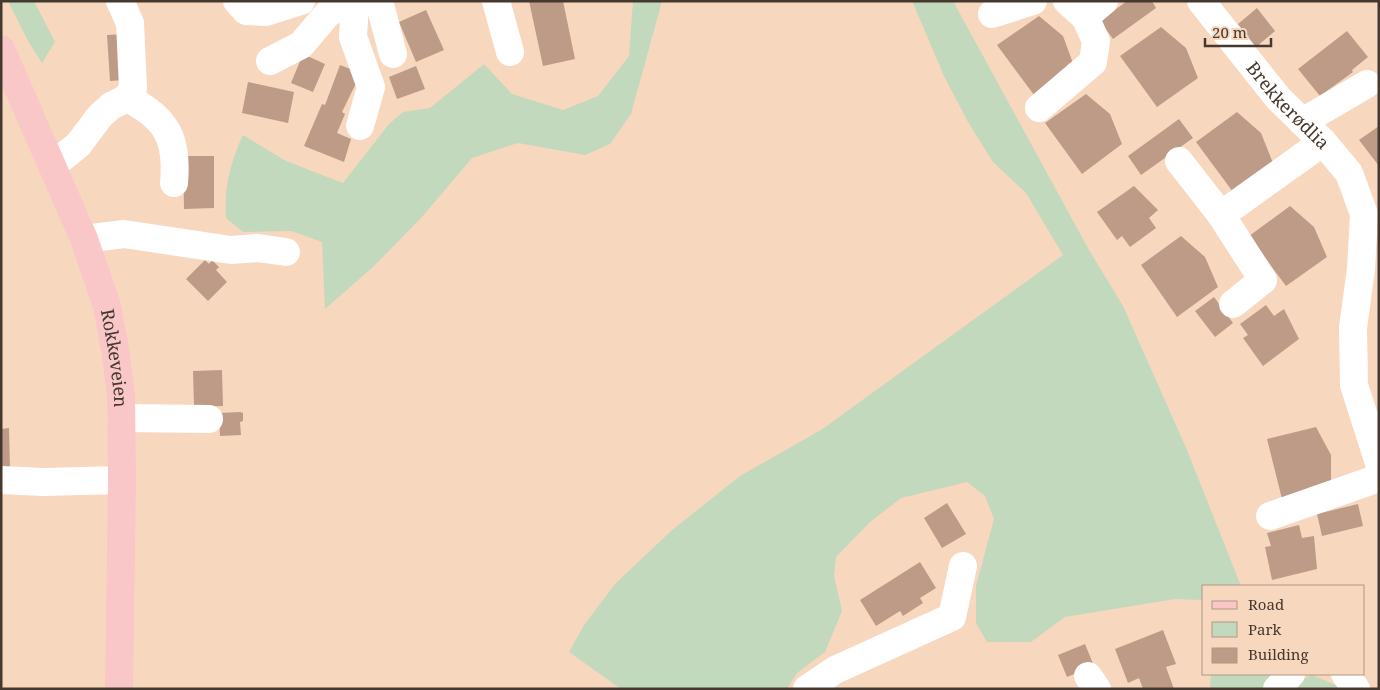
<svg xmlns="http://www.w3.org/2000/svg" width="1380" height="690" viewBox="0 0 1380 690" font-family="'Noto Serif',serif">
<style>
.green{fill:#c2d9bd}
.building{fill:#bd9b87}
.lines{fill:none;stroke-linecap:round;stroke-linejoin:round}
.minor{stroke:#fff;stroke-width:28}
.major{stroke:#fac7c8;stroke-width:28}
.labels{text-anchor:middle;dominant-baseline:central;stroke-width:4;stroke-linejoin:round;paint-order:stroke}
.street-label{font-size:18px;fill:#45382e;stroke:#f8d7bf}
</style>
<rect width="100%" height="100%" fill="#f8d7bf"/>
<path class="green" d="M8 1H34L55 42 42 63 28 41Z
M633 1H662L631 114 610 144 585 155 518 143 472 158 421 218 373 267 325 309 322 242 291 231 243 232 226 218C224 187 230 163 243 135L286 161 343 183 389 124 403 112 430 108 484 64 512 94 563 110 598 96 629 56Z
M912 1H953L1089 250 1123 306 1187 450 1241 586H1204V603L1202 600 1175 599 1065 617 1031 642H987L976 623V586L994 519 985 496 967 482 901 498 870 522 836 557 834 576 842 611 825 652 797 673 787 689H621L569 652 584 625 615 584 671 531 740 476 821 430 1063 255 1026 193 993 162 968 122 944 76Z
M1211 674H1272L1262 689H1210Z
M1312 675 1336 685 1339 689H1289L1293 684Z"/>
<path class="building" d="M529 1H563L575 59 543 66Z
M1127 1H1152L1156 8 1113 39 1100 21Z
M1257 8 1275 31 1256 47 1238 24Z
M426 10 444 50 416 62 399 22Z
M1039 16 1063 36 1074 66 1034 95 997 45Z
M1161 27 1186 48 1198 78 1157 107 1120 56Z
M1347 31 1368 57 1352 70 1353 72 1320 96 1298 69Z
M125 34V80L110 81 107 35Z
M303 54 325 64 313 92 291 83Z
M340 65 361 73 342 112 345 114 337 133 351 139 344 162 304 146 322 104 325 105Z
M416 66 425 89 397 99 389 77Z
M248 82 294 92 288 123 242 113Z
M1086 94 1110 114 1122 144 1082 174 1045 123Z
M1237 112 1261 133 1273 163 1233 192 1196 142Z
M1179 119 1193 138 1141 175 1128 156Z
M1379 126V166L1359 140Z
M183 156H214V208L184 209Z
M1134 186 1158 210 1149 218 1156 228 1130 247 1122 236 1117 240 1097 212Z
M1290 206 1314 227 1327 257 1286 286 1249 236Z
M1181 236 1205 257 1218 287 1177 317 1141 265Z
M205 260 209 264 212 260 219 267 216 270 227 282 208 301 186 279Z
M1214 297 1233 323 1215 337 1195 311Z
M1266 305 1274 316 1284 309 1299 339 1263 366 1243 338 1248 335 1240 324Z
M222 370 223 406 194 407 193 371Z
M240 412 243 413V421L240 422 241 435 220 436 219 413Z
M1316 427 1331 455V486L1282 499 1267 439Z
M9 428 10 470H1V429Z
M947 503 966 534 942 548 924 518Z
M1358 504 1363 526 1322 536 1317 514Z
M1299 525 1302 538 1314 536 1317 569 1272 580 1265 547 1271 546 1267 533Z
M920 562 936 588 920 598 923 603 903 616 900 611 876 626 860 600Z
M1163 630 1176 664 1166 667 1174 689H1143L1139 678 1128 683 1115 649Z
M1085 644 1094 666 1067 677 1058 655Z"/>
<g class="lines">
<g class="minor">
<path d="M237 1 246 11 266 12 301 1"/>
<path d="M346 1 355 3 353 37 371 87 360 126"/>
<path d="M379 1 393 54"/>
<path d="M496 1 510 52"/>
<path d="M1067 1 1085 17"/>
<path id="s1" d="M1201 1 1278 98 1323 142 1349 173 1364 214 1361 269 1353 328 1354 385 1379 463"/>
<path d="M992 14 1033 1"/>
<path d="M270 61 301 45 329 12 359 1"/>
<path d="M127 98C167 118 178 139 174 183"/>
<path d="M1039 108 1093 62 1096 41 1085 17 1104 1"/>
<path d="M1302 122 1367 84"/>
<path d="M1179 161 1221 215"/>
<path d="M53 165 78 145 100 116 111 106 127 98 133 88 130 23 120 1"/>
<path d="M84 239 124 234 231 250 258 248 286 252"/>
<path d="M1233 304 1263 280 1221 215 1323 142"/>
<path d="M121 418 209 419"/>
<path d="M1 480 43 482 122 480"/>
<path d="M1270 516 1379 478"/>
<path d="M1345 674 1356 689"/>
<path d="M1088 676 1097 689"/>
<path d="M807 689 835 670 952 617 963 566"/>
<path d="M1277 689 1291 674"/>
</g>
<path class="major" id="s2" d="M1 49 84 239 107 306 115 349 121 394 122 480 119 689"/>
</g>
<g class="labels">
<g class="street-label">
<text stroke="none"><textPath href="#s1" startOffset="136">Brekkerødlia</textPath></text>
<text stroke="none"><textPath href="#s2" startOffset="331">Rokkeveien</textPath></text>
</g>
</g>
<rect width="1380" height="690" fill="none" stroke="#45382e" stroke-width="5"/>
<rect x="1202" y="585" width="162" height="90" fill="#f8d7bf" stroke="#b09785"/>
<rect x="1212" y="601" width="25" height="8" fill="#fac7c8" stroke="#b09785"/>
<text x="1248" y="610" font-size="15" fill="#45382e">Road</text>
<rect x="1212" y="622" width="25" height="15" fill="#c2d9bd" stroke="#b09785"/>
<text x="1248" y="635" font-size="15" fill="#45382e">Park</text>
<rect x="1212" y="648" width="25" height="15" fill="#bd9b87" stroke="#b09785"/>
<text x="1248" y="660" font-size="15" fill="#45382e">Building</text>
<path d="M1205 38v8h66v-8" fill="none" stroke="#45382e" stroke-width="2.5"/>
<text x="1212" y="38" font-size="15" fill="#45382e" stroke="#f8d7bf" stroke-width="4" paint-order="stroke">20 m</text>
</svg>
